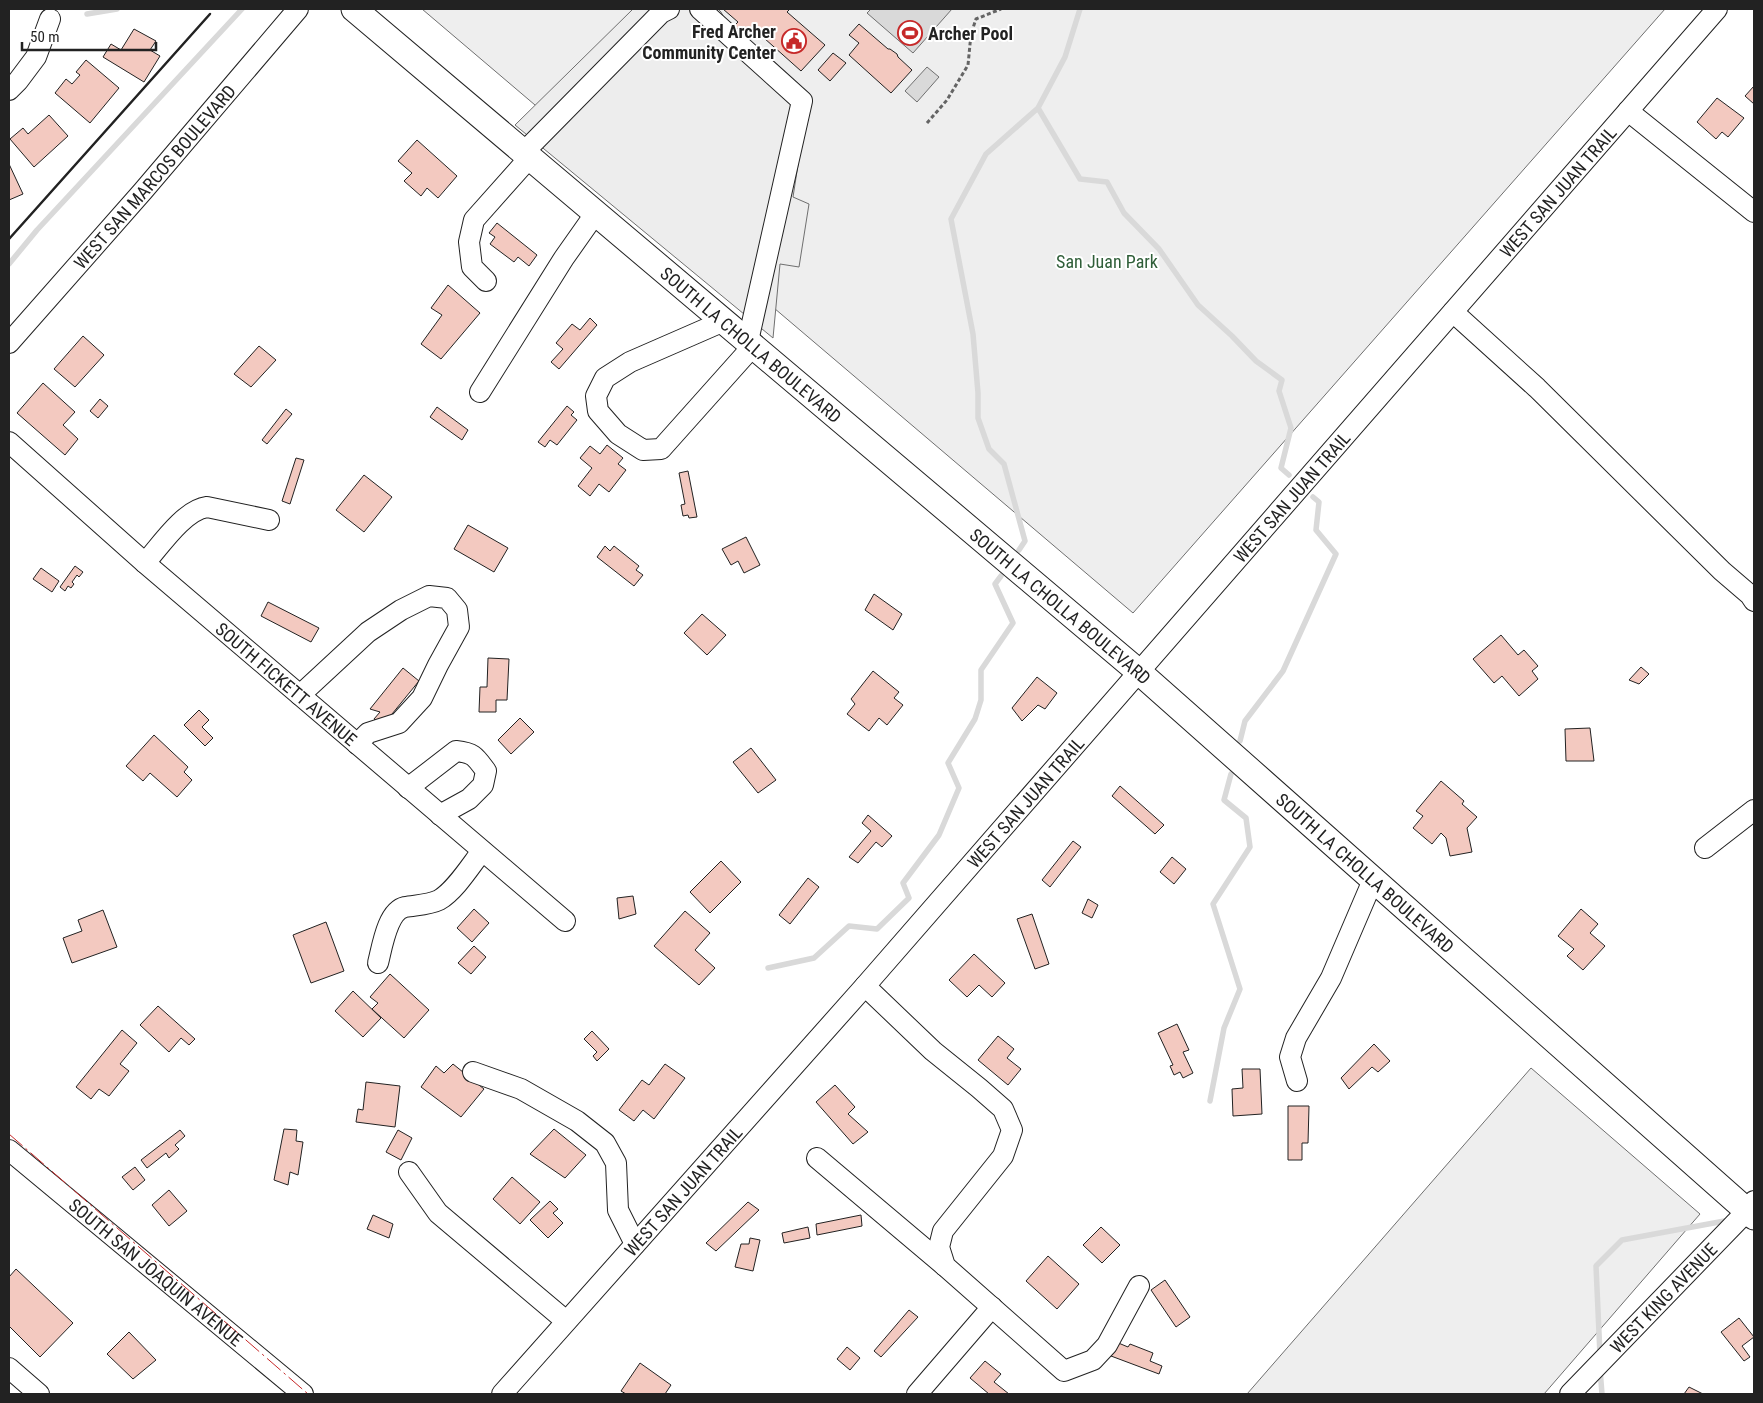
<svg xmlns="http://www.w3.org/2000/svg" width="1763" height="1403" viewBox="0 0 1763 1403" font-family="'Roboto Condensed',sans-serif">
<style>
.green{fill:#eee;stroke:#6f6f6f}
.parking{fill:#ededed;stroke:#6f6f6f}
.water{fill:#d9d9d9;stroke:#6f6f6f}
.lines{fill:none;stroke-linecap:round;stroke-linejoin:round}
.stream{stroke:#d9d9d9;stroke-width:5.5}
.building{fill:#f3c9c0;stroke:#222}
.minor-casing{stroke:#222;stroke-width:22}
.major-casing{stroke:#222;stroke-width:27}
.path{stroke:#646464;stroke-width:3;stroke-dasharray:4 2.5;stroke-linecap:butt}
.minor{stroke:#fff;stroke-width:20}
.major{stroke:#fff;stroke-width:25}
.wall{stroke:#222;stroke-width:2.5}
.power{stroke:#c62828;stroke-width:1;stroke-dasharray:18 4 2.5 4;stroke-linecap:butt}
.labels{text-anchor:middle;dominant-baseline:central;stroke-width:4;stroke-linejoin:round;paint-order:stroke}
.poi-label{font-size:18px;font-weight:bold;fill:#222;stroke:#fff;text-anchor:end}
.street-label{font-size:18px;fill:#222;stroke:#fff}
.park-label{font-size:18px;fill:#2f5e38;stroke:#fff}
</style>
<rect width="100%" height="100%" fill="#fff"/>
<path class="green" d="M422 9H1665L1133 613Z
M1531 1068 1700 1214 1544 1394H1247Z"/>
<path class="parking" d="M633 9H718L721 12 728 26 812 99 802 139 793 197 809 204 799 267 780 264 773 338 515 125Z"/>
<path class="water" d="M871 9H952L913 53 867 13Z
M927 67 939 77 917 102 905 91Z"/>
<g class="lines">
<path class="stream" d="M87 14 117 9
M1038 108 1080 179 1107 182 1124 213 1159 249 1198 305 1232 336 1256 361 1282 380 1279 391 1291 428 1281 468 1289 475
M9 264 37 230 242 9
M1019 550 1025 541 1004 464 989 449 978 418V393L973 334 951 219 986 154 1038 108 1065 57 1080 9
M1240 741 1245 721 1283 671 1336 554 1316 530 1319 502 1313 497
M768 968 814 958 849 926 877 929 909 898 903 883 939 835 959 788 948 763 975 719 981 700V670L1013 623 995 584 1001 576
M1210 1101 1224 1028 1240 989 1213 904 1250 847 1246 818 1224 800 1231 774
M1600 1355 1596 1266 1622 1240 1730 1220
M1600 1369 1602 1394"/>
</g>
<path class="building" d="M723 9H790L787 12 825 45 801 71 755 30 748 38 734 26 738 22Z
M859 24 888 49H890L897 54 898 57 912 70 891 93 849 55 859 43 849 35Z
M134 29 156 41 150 50 160 56 144 82 103 57 111 44 121 50Z
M833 53 846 63 830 81 818 70Z
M86 60 119 88 90 123 55 93 66 79 72 84 80 75 76 72Z
M1754 86V104L1745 96Z
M1717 98 1744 118 1728 137 1722 132 1716 139 1697 122Z
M49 115 68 136 34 167 10 139 23 128 28 134Z
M417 140 457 176 438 198 427 188 421 196 404 181 412 173 398 161Z
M9 164 23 194 9 200Z
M497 223 537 255 529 266 518 257 514 262 490 244 495 237 489 233Z
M448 285 480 313 441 359 421 344 442 315 431 308Z
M590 318 597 325 559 369 551 362 563 349 556 343 572 324 580 330Z
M83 336 104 355 75 387 54 369Z
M259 346 276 360 251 387 234 374Z
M43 383 75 412 63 425 78 439 65 455 17 413Z
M100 399 108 406 98 418 90 411Z
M567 406 574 412 571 415 577 420 557 445 550 440 545 447 538 442Z
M437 407 468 430 462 440 430 417Z
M286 409 292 414 267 444 262 440Z
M607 445 623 458 618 464 626 470 609 492 599 484 590 496 578 486 592 468 580 458 590 446 600 454Z
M296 458 304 460 290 504 282 501Z
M688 471 697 517 689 518 688 515 683 516 681 505 685 504 679 473Z
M364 475 392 497 364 532 336 510Z
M468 525 508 548 494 572 454 549Z
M746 537 760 565 744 573 738 561 731 565 722 549Z
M605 546 610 551 614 546 639 566 636 570 643 575 634 586 597 557Z
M75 566 83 572 79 577 77 575 72 582 74 584 71 588 68 586 65 591 60 587Z
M41 568 59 581 52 592 33 579Z
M874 594 902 614 893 630 865 610Z
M268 602 319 628 311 642 261 616Z
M702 614 726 635 707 655 684 633Z
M1501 635 1518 655 1524 650 1538 666 1532 671 1538 679 1519 696 1502 676 1494 683 1473 659Z
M488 658 509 659 507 700H496V712H479L480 687H487Z
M1641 667 1649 674 1639 684 1629 680Z
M403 668 419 681 383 725 374 719 380 712 370 709Z
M873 671 899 692 894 698 903 705 887 725 879 718 869 731 847 714 855 704 851 699Z
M1037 677 1057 693 1045 709 1038 705 1022 721 1012 708Z
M199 710 209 720 202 727 213 738 205 746 184 725Z
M520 718 534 732 511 754 498 740Z
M1590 728 1594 761H1566L1565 729Z
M154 735 188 767 184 772 192 780 177 797 150 773 143 781 126 766Z
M751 748 776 780 758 793 733 762Z
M1441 781 1464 801 1462 804 1477 817 1467 828 1472 852 1450 856 1446 838 1441 833 1432 844 1413 828 1423 816 1416 811Z
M1120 786 1164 825 1155 834 1112 796Z
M868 815 892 836 882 847 876 842 858 863 849 857 871 831 862 823Z
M1073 841 1081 847 1050 887 1042 880Z
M1172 857 1186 869 1174 884 1160 872Z
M721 861 741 882 710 913 690 892Z
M808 878 819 887 790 924 779 915Z
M633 896 636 914 619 919 617 898Z
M1088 899 1098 905 1092 918 1082 913Z
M474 909 489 923 472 942 457 928Z
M1581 909 1598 924 1590 933 1605 946 1583 970 1567 956 1574 949 1558 936Z
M103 910 117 947 72 963 63 938 82 931 78 920Z
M685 911 710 933 695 950 715 968 699 985 654 946Z
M1032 914 1049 964 1035 969 1017 919Z
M326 922 344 971 311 983 293 935Z
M474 946 486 957 471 974 458 963Z
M974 954 1005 983 992 997 979 985 967 997 949 980Z
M390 974 429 1010 404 1038 372 1009 378 1003 370 997Z
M353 991 381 1018 363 1037 335 1011Z
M158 1006 195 1039 189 1045 181 1038 169 1052 140 1025Z
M1177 1024 1189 1050 1183 1052 1193 1073 1183 1078 1180 1072 1174 1075 1170 1066 1173 1065 1158 1033Z
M122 1030 137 1043 120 1064 129 1071 109 1096 99 1089 91 1099 76 1087Z
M592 1031 609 1049 597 1061 593 1056 597 1052 584 1039Z
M998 1036 1014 1049 1007 1058 1021 1069 1008 1085 978 1060Z
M1374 1044 1390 1061 1378 1072 1372 1067 1349 1089 1341 1078Z
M453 1064 484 1089 461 1117 421 1087 436 1066 444 1073Z
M665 1064 685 1078 654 1119 643 1110 634 1121 619 1110 642 1080 649 1085Z
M1242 1069H1260L1262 1114 1233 1116 1232 1089 1243 1088Z
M366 1082 400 1086 395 1127 356 1122 358 1109 363 1110Z
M835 1085 855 1107 848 1114 868 1132 853 1144 816 1102Z
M1288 1106H1309L1308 1143H1302V1160H1288Z
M284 1129 297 1130 296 1141 303 1142 298 1175 290 1172 288 1185 274 1180Z
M554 1129 586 1155 565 1178 530 1154Z
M180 1130 185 1136 175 1145 179 1149 169 1158 166 1153 147 1168 141 1160Z
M398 1130 412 1138 401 1160 386 1152Z
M135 1167 145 1180 133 1190 122 1177Z
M512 1177 540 1202 520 1224 493 1199Z
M169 1190 187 1211 169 1226 152 1205Z
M550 1201 558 1209 553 1213 563 1223 548 1238 530 1220Z
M748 1202 759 1210 716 1251 706 1243Z
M373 1215 393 1224 389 1238 367 1229Z
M861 1215 862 1226 817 1235 816 1224Z
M808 1227 810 1238 784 1243 782 1233Z
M1101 1227 1120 1245 1102 1263 1083 1245Z
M750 1238 760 1240 753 1271 735 1267 741 1244H749Z
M1048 1256 1079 1284 1057 1309 1026 1281Z
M16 1269 73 1323 40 1357 9 1326V1277Z
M1165 1280 1190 1317 1176 1327 1151 1290Z
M909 1310 918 1317 881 1357 874 1351Z
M1739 1318 1754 1337 1742 1346 1750 1357 1744 1361 1721 1332Z
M129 1332 156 1360 133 1379 107 1354Z
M1116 1342 1128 1347 1130 1344 1153 1353 1150 1361 1162 1366 1159 1374 1111 1356Z
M847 1347 860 1358 850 1370 837 1359Z
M985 1361 1001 1374 994 1382 1009 1394H989L970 1378Z
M640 1363 671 1385 665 1394H626L621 1391Z
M1689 1387 1703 1394H1684Z"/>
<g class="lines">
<defs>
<g id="minor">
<path d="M700 9 802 101 748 341"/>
<path d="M9 90 18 81 36 57 50 19"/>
<path d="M1628 111 1754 212"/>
<path d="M524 152 661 13 669 9"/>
<path d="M486 281 472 267 469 242 474 220 530 157"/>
<path d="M1453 312 1537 388 1722 571 1750 595 1754 601"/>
<path d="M724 321 630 362 605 378 596 396 598 411 618 434 643 450 661 449 753 346"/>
<path id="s1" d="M9 343 143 191 298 9"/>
<path d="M480 392 564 258 595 214"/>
<path id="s2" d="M9 442 145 563 565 921"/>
<path d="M145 563C160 546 184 510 207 507L269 520"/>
<path d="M300 695 368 632 401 610 429 596 447 598 457 610 459 627 438 665 422 698 399 723 368 733 357 744"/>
<path d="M408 788 456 751C474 753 475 756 486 771L483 785 469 799 440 815"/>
<path d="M1705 848 1754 810"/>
<path d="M378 963C382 948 387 911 405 907 416 905 429 905 439 900 455 891 471 865 482 851"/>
<path d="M865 986 933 1051 979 1088 1003 1109 1012 1130 1003 1156 943 1231 939 1247 945 1266 1064 1371 1093 1360 1107 1345 1139 1286"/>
<path d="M473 1072 521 1089 577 1121 605 1143 616 1163 618 1210 635 1244"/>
<path d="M1297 1081 1290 1057 1296 1038 1331 978 1373 880"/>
<path id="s3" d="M9 1150 303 1394"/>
<path d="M817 1158 945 1266"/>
<path d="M409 1172 438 1213 566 1321"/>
<path d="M9 1368 39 1394"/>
<path id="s4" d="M502 1394 865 986 1717 9"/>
<path d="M917 1394 992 1307"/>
<path id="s5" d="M1570 1394 1747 1211 1754 1201"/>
</g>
<g id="major">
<path id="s6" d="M354 9 1139 672 1754 1217"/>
</g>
</defs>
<use href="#minor" class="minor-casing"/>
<use href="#major" class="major-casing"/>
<path class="path" d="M927 123 947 100 968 65 971 34 976 19 1001 9"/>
<use href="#minor" class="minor"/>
<use href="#major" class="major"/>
<path class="wall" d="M9 239 210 14"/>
<path class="power" d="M9 1134 308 1394"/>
</g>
<defs>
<symbol id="stadium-ring" viewBox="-11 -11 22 22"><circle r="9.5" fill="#fff" stroke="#c62828" stroke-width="1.5"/><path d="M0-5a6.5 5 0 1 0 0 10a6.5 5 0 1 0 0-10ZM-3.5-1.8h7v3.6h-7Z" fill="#c62828"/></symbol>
<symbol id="civic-ring" viewBox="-11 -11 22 22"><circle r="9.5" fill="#fff" stroke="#c62828" stroke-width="1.5"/><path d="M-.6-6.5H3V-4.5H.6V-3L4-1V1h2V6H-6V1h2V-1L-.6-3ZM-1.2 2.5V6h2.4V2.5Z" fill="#c62828"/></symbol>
</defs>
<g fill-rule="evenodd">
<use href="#stadium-ring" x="896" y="19" width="28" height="28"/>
<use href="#civic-ring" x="780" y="27" width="28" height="28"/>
</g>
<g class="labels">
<g class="poi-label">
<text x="776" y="31">Fred Archer<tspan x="776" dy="21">Community Center</tspan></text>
<text x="928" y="33" text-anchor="start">Archer Pool</text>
</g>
<g class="street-label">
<text stroke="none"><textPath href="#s1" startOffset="221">WEST SAN MARCOS BOULEVARD</textPath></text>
<text stroke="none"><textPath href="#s4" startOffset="1600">WEST SAN JUAN TRAIL</textPath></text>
<text stroke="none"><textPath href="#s6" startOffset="520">SOUTH LA CHOLLA BOULEVARD</textPath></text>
<text stroke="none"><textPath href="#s4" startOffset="1195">WEST SAN JUAN TRAIL</textPath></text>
<text stroke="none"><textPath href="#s6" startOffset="925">SOUTH LA CHOLLA BOULEVARD</textPath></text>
<text stroke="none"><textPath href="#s2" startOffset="368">SOUTH FICKETT AVENUE</textPath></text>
<text stroke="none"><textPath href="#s4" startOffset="790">WEST SAN JUAN TRAIL</textPath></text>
<text stroke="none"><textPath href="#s6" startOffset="1330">SOUTH LA CHOLLA BOULEVARD</textPath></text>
<text stroke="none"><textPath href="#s4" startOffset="272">WEST SAN JUAN TRAIL</textPath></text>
<text stroke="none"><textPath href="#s3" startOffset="191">SOUTH SAN JOAQUIN AVENUE</textPath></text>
<text stroke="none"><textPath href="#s5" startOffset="134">WEST KING AVENUE</textPath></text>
</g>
<g class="park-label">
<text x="1107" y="261">San Juan Park</text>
</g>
</g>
<rect width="1763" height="1403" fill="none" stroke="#222222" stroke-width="20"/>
<path d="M22 42v8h134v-8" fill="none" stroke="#222222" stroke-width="2.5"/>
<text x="30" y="42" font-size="15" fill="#222222" stroke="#ffffff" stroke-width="4" paint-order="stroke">50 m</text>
</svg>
